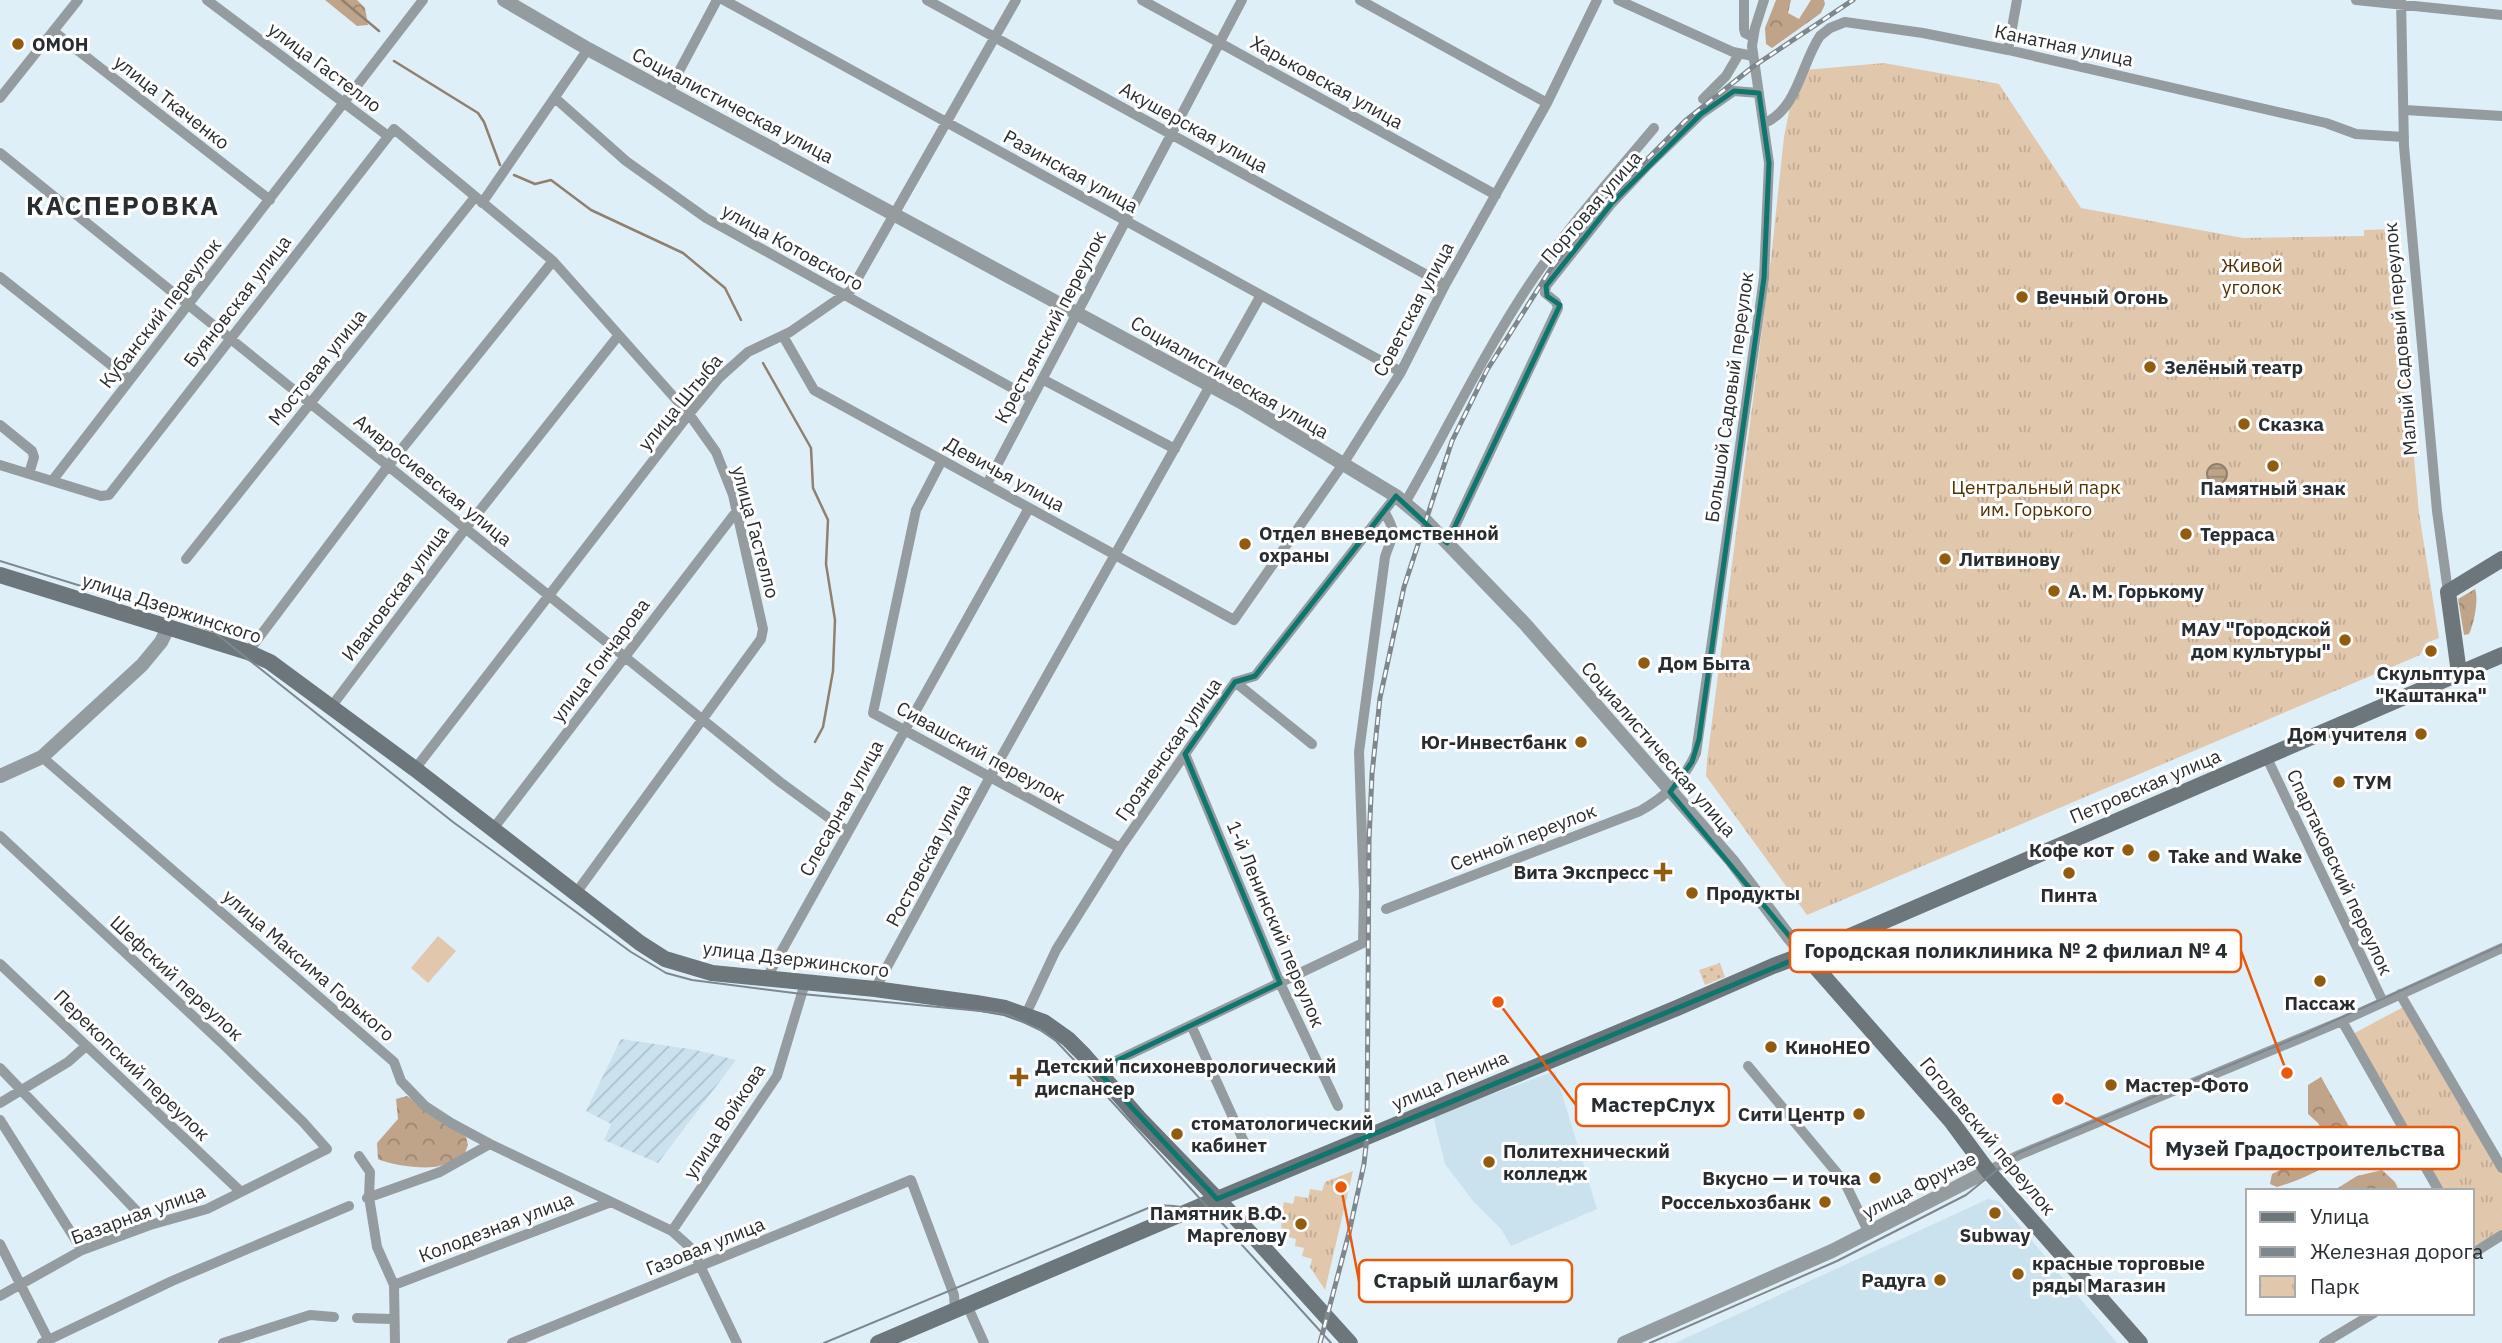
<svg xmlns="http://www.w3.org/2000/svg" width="2502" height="1343" viewBox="0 0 2502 1343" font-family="'IBM Plex Sans',sans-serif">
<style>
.built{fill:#cae1ee}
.industrial{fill:url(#industrial-furrows)}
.grass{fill:url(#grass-dots)}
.forest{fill:url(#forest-crowns)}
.park{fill:url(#park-tufts)}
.garden{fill:#e1c7ac}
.water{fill:url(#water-rules);stroke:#90806e;stroke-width:2}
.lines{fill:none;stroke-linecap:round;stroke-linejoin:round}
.stream{stroke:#90806e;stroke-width:2.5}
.minor{stroke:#959ca0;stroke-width:10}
.tertiary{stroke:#959ca0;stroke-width:14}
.secondary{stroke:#6c767b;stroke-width:16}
.tram{stroke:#7d878d;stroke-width:2}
.rail-casing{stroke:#7d878d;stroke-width:5}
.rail{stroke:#fff;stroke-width:2.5;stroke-dasharray:8;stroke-linecap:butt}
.marked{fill:none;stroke:#0f766e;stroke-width:5;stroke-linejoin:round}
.poi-dot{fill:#915b10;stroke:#fff;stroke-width:2.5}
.labels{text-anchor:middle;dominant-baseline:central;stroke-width:6;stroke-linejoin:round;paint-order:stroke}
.poi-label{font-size:19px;font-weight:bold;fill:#272d30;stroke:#fff;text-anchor:start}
.street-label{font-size:19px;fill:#272d30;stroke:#fff}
.park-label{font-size:19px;fill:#533000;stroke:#fff}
.district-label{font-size:26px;font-weight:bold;letter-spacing:2px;fill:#272d30;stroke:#fff}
.leader{fill:none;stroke:#e8590c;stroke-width:2.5}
.callout-dot{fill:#e8590c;stroke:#fff;stroke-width:2.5}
.callout{fill:#fff;stroke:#e8590c;stroke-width:2.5}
.callout-label{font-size:21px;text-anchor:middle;font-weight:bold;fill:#272d30}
</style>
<defs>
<pattern id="industrial-furrows" width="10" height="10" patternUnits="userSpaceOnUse" patternTransform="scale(1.75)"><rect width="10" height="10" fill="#cae1ee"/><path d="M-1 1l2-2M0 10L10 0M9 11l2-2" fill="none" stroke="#aec1cc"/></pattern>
<pattern id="grass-dots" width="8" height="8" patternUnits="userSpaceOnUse" patternTransform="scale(1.75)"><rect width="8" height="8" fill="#e1c7ac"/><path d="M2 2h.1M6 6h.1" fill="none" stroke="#c1ab94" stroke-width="1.8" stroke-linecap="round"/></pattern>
<pattern id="forest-crowns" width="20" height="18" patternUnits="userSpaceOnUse" patternTransform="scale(1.75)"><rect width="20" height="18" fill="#bfa48a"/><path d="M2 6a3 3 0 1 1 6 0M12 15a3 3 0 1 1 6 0" fill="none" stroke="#9b8671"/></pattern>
<pattern id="park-tufts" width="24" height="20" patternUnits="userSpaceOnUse" patternTransform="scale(1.75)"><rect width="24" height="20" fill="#e1c7ac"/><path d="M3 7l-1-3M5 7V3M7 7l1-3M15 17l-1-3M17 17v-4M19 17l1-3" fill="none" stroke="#c1ab94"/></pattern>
<pattern id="water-rules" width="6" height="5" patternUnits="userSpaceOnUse" patternTransform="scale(1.75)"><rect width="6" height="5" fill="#bda388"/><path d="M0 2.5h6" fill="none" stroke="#9a8570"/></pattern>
</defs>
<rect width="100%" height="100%" fill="#dfeff8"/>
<path class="built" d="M1555 1071 1597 1209 1511 1246 1501 1229 1473 1201 1445 1164 1433 1116Z
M1988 1199 1999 1201 2117 1343H1675Z"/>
<path class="industrial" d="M621 1039 696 1050 736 1060 658 1163 604 1140 611 1124 586 1111Z"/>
<path class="grass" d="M1720 963 1725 977 1705 985 1699 970Z"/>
<path class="forest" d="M325 0H357L365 8 368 25 357 26Z
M1776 0H1791L1788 13 1799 19 1811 0H1824L1825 4 1821 13 1772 48 1766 44 1765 28Z
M2475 589C2479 598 2474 625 2469 634L2464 635 2458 599Z
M2321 1077 2360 1146C2333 1162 2307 1179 2277 1187L2270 1184 2272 1174 2320 1150 2329 1143 2318 1123 2308 1114V1085Z
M407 1096 466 1137 468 1145 465 1153C457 1158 448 1164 439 1166 425 1170 391 1165 378 1159L377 1143 398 1119 396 1099Z
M2382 1170 2395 1182 2399 1191H2333L2357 1176Z"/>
<path class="park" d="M1884 63 1999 84 2081 208 2243 238 2364 236V230L2396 229 2400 268 2397 269 2419 513 2439 638 2426 643 2420 655 1807 915 1706 776 1707 761 1771 259 1784 137 1790 107 1805 70Z
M2407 1005 2502 1168V1235L2472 1250V1191H2439L2351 1035Z
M1353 1171 1325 1290 1310 1267 1312 1259 1302 1256 1304 1248 1295 1246 1296 1239 1288 1237 1290 1230 1281 1228 1282 1218 1270 1214 1271 1208 1282 1211 1284 1202 1293 1204 1295 1196 1308 1198 1310 1189 1322 1191 1325 1182Z"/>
<path class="garden" d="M438 936 456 951 428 983 411 968Z"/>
<path class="water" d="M2207 474a10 10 0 1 1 20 0a10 10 0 1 1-20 0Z"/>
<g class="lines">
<path class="stream" d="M342 0 379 31
M394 61 478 113 484 122 500 165
M514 175 535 184 551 180 591 210 683 253 725 288 741 320
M763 363 811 448 813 488 828 520 826 564 835 620 833 671 823 727 815 742"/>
<path class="minor" d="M207 0 388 136
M724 0 1401 372
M927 0 1445 285
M1142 0 1496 195
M1360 0 1547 103
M1618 0 1733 52 1753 56
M1744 0V29L1745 33 1753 37
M2356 0 2502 15
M2401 0 2404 146 2437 511 2448 592
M53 31 270 200
M2008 50 2017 0
M668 92 717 0
M0 98 78 0
M555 98 626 161 706 218 1032 399
M1703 99 1726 76 1739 54
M2405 110 2502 116
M1765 123C1798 108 1801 64 1820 36L1830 28 1845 22 1923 33 2008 50 2326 123 2356 134 2404 137
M0 153 780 782 847 831
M482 203 588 49
M0 277 130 380
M783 336 814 390 1234 620 1343 464 1401 372 1445 285 1547 103 1597 0
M1042 379 1175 449
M0 425 32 451 34 457 29 474
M942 460 916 510 873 713 1120 848
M0 465 101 496 109 495 394 129 553 261 689 414 716 452 733 495 763 629 761 639 576 893
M52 481 423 0
M987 484 1242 0
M1405 503C1447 430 1484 352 1531 282 1568 227 1612 178 1654 128
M1447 543 1558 308 1556 302 1545 293 1546 286 1612 203 1646 167 1701 114 1734 91 1759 93
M186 559 475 197
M248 652 388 466 553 261
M1235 682 1312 744
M331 707 466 528 618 336
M1185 754 1280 983 1338 1106
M2266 756 2383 1002
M42 757 394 1062 401 1081 425 1106 451 1123 490 1144 672 1231 692 1249 737 1343
M415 769 689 414 719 378 748 352 790 332 851 290 1016 0
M493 829 736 512
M0 836 222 1043 303 1122 327 1149 207 1209 150 1225 82 1250 0 1296
M1386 909 1640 811C1665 797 1684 780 1696 753L1764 278 1769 163 1752 46 1755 28 1764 0
M0 964 240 1191
M766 979 1029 508
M875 989 990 777 1261 295
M2400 994 2502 1168
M1026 1014 1056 950 1120 848 1235 682 1255 676 1396 496
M2342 1021 2439 1191
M1191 1025 1245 1144
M1748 1066 1837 1173 1846 1185 1869 1233
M0 1068 150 1225
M1097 1070 1363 943 1364 892 1359 752 1385 557C1393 532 1398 536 1384 511
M0 1103 68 1062 86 1046
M0 1120 82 1250
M359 1156 370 1172 369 1197 377 1247 394 1285 395 1343
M1988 1171 2019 1155 2342 1021 2502 948
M367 1198 440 1172 490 1144
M672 1231 777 1076 805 983
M0 1244 50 1343
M2472 1254 2502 1235
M394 1285 611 1202
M967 1305 984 1343
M357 1318 393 1319
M42 1343 172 1281 349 1206
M223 1343 310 1315 334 1317
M512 1343 911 1180 954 1295 955 1310
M2324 1343 2374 1313"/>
<path class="tertiary" d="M504 0 588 49 1241 402 1396 496 1425 520 1526 625 1732 861 1789 937 1805 955
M0 776 42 757 142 665 161 642 169 626
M1624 1343 1832 1251 1988 1171"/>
<path class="secondary" d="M0 575 248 652 270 662 415 769 640 943 665 959 712 973 875 989 976 1003 1005 1008 1044 1022 1068 1039 1084 1055 1139 1118 1253 1236 1350 1343
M2459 673 2448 592 2502 559
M1805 955 1951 1121 1988 1171 2140 1343
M878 1343 1198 1207 1677 1008 1773 966 1829 945 2502 655"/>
<path class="tram" d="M0 561 162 611 214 632 453 822 631 952 666 973 692 980 802 994 991 1012 1008 1015 1040 1030 1056 1041 1074 1060 1331 1343
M824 1343 1153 1206C1175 1204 1196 1208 1213 1220
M1650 1343 1837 1261 1966 1195 2018 1153 2305 1034 2502 945"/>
<defs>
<path id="rail" d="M1320 1343 1349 1233 1364 1164 1367 1137 1369 841 1372 774 1380 698 1404 587 1452 441 1487 370 1550 270 1598 209 1685 121 1754 66 1853 0"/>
</defs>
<use href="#rail" class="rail-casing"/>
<use href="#rail" class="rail"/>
</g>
<path class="marked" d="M1734 91 1759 93 1769 163 1764 278 1699 739 1692 762 1670 792 1805 955 1217 1199 1097 1070 1280 983 1185 754 1235 682 1255 676 1396 496 1447 543 1560 305 1547 296 1546 286 1612 203 1701 114Z"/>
<g class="poi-dot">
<circle cx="18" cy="44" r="7"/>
<circle cx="2022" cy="297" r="7"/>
<circle cx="2150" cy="367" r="7"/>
<circle cx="2244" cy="424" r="7"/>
<circle cx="2273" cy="466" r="7"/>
<circle cx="2186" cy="534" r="7"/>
<circle cx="1245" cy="544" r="7"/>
<circle cx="1945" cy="559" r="7"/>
<circle cx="2054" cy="591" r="7"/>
<circle cx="2345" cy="640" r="7"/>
<circle cx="2431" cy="651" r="7"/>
<circle cx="1644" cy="663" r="7"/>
<circle cx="2421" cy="734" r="7"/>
<circle cx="1581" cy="742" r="7"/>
<circle cx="2339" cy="782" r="7"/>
<circle cx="2128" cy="850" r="7"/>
<circle cx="2154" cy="856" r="7"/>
<path d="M1659.5 861.5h7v7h7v7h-7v7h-7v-7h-7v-7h7z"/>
<circle cx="2069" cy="873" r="7"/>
<circle cx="1692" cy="893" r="7"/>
<circle cx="2320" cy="981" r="7"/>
<circle cx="1771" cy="1047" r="7"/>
<path d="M1015.5 1066.5h7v7h7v7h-7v7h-7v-7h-7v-7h7z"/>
<circle cx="2111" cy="1085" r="7"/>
<circle cx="1859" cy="1114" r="7"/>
<circle cx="1177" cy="1134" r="7"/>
<circle cx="1489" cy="1162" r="7"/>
<circle cx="1875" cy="1178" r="7"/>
<circle cx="1825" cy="1202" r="7"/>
<circle cx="1995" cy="1213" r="7"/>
<circle cx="1301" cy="1224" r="7"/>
<circle cx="2018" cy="1274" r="7"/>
<circle cx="1940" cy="1280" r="7"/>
</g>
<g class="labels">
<g class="poi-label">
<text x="32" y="44">ОМОН</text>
<text x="2036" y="297">Вечный Огонь</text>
<text x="2164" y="367">Зелёный театр</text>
<text x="2258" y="424">Сказка</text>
<text x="2273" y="488" text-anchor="middle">Памятный знак</text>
<text x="1259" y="533">Отдел вневедомственной<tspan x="1259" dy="22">охраны</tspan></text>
<text x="2200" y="534">Терраса</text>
<text x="1959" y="559">Литвинову</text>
<text x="2068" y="591">А. М. Горькому</text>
<text x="2331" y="629" text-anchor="end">МАУ "Городской<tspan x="2331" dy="22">дом культуры"</tspan></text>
<text x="1658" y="663">Дом Быта</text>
<text x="2431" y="673" text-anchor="middle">Скульптура<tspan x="2431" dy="22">"Каштанка"</tspan></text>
<text x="2407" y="734" text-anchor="end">Дом учителя</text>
<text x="1567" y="742" text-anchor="end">Юг-Инвестбанк</text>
<text x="2353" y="782">ТУМ</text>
<text x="2114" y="850" text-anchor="end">Кофе кот</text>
<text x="2168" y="856">Take and Wake</text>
<text x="1649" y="872" text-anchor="end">Вита Экспресс</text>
<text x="1706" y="893">Продукты</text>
<text x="2069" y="895" text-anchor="middle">Пинта</text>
<text x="2320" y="1003" text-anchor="middle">Пассаж</text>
<text x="1785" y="1047">КиноНЕО</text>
<text x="1035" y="1066">Детский психоневрологический<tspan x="1035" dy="22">диспансер</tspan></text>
<text x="2125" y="1085">Мастер-Фото</text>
<text x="1845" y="1114" text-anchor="end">Сити Центр</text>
<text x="1191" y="1123">стоматологический<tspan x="1191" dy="22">кабинет</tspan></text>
<text x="1503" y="1151">Политехнический<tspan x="1503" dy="22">колледж</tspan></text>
<text x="1861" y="1178" text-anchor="end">Вкусно — и точка</text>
<text x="1811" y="1202" text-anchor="end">Россельхозбанк</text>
<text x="1287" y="1213" text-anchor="end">Памятник В.Ф.<tspan x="1287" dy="22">Маргелову</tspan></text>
<text x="1995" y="1235" text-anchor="middle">Subway</text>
<text x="2032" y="1263">красные торговые<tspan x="2032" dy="22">ряды Магазин</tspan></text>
<text x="1926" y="1280" text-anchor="end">Радуга</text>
</g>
<g class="street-label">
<text transform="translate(2064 45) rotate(12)">Канатная улица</text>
<text transform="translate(325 67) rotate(37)">улица Гастелло</text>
<text transform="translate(1327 82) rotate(29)">Харьковская улица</text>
<text transform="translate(172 102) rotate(38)">улица Ткаченко</text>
<text transform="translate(733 105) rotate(28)">Социалистическая улица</text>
<text transform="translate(1194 127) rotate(29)">Акушерская улица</text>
<text transform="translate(1071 171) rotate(29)">Разинская улица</text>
<text transform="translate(1591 207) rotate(-49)">Портовая улица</text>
<text transform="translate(793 247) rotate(29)">улица Котовского</text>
<text transform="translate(237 301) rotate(-52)">Буяновская улица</text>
<text transform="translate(1413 309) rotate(-62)">Советская улица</text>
<text transform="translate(160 313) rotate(-52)">Кубанский переулок</text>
<text transform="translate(1050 327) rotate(-62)">Крестьянский переулок</text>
<text transform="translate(2400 339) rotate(-95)">Малый Садовый переулок</text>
<text transform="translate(317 367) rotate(-51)">Мостовая улица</text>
<text transform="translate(1230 377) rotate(30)">Социалистическая улица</text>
<text transform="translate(1729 397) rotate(-82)">Большой Садовый переулок</text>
<text transform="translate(680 402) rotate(-50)">улица Штыба</text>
<text transform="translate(1005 474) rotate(29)">Девичья улица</text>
<text transform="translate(433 480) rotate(39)">Амвросиевская улица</text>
<text transform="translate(756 532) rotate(75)">улица Гастелло</text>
<text transform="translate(395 593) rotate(-53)">Ивановская улица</text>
<text transform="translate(172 608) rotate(18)">улица Дзержинского</text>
<text transform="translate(600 660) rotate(-53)">улица Гончарова</text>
<text transform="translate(1168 749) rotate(-55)">Грозненская улица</text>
<text transform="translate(1659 749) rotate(49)">Социалистическая улица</text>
<text transform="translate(981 752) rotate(29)">Сивашский переулок</text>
<text transform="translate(2145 786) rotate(-23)">Петровская улица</text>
<text transform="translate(841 808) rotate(-61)">Слесарная улица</text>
<text transform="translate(1523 837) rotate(-21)">Сенной переулок</text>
<text transform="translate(928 855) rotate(-62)">Ростовская улица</text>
<text transform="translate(2340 872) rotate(65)">Спартаковский переулок</text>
<text transform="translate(1276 924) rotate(67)">1-й Ленинский переулок</text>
<text transform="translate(796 959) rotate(7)">улица Дзержинского</text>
<text transform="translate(309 965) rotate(41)">улица Максима Горького</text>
<text transform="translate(177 978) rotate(43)">Шефский переулок</text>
<text transform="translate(132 1065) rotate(44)">Перекопский переулок</text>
<text transform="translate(1450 1080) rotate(-23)">улица Ленина</text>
<text transform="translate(724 1121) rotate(-57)">улица Войкова</text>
<text transform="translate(1988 1136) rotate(50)">Гоголевский переулок</text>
<text transform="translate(1919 1185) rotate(-27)">улица Фрунзе</text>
<text transform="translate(138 1214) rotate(-20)">Базарная улица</text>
<text transform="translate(496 1227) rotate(-21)">Колодезная улица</text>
<text transform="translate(705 1246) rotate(-22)">Газовая улица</text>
</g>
<g class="park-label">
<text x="2252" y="265">Живой<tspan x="2252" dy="22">уголок</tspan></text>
<text x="2036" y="487">Центральный парк<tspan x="2036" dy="22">им. Горького</tspan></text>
</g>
<g class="district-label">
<text x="123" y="205">КАСПЕРОВКА</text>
</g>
</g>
<path class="leader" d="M2287 1073L2241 951M1498 1002L1576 1105M2058 1099L2151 1148M1341 1187L1359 1281"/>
<g class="callout-dot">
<circle cx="2287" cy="1073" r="7"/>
<circle cx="1498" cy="1002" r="7"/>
<circle cx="2058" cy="1099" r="7"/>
<circle cx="1341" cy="1187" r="7"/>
</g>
<g class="callout">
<rect x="1790" y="930" width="451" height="42" rx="7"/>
<rect x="1576" y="1084" width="153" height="42" rx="7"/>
<rect x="2151" y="1127" width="308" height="42" rx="7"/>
<rect x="1359" y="1260" width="213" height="42" rx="7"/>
</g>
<g class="callout-label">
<text x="2016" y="958">Городская поликлиника № 2 филиал № 4</text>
<text x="1653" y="1112">МастерСлух</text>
<text x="2305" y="1156">Музей Градостроительства</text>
<text x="1466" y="1288">Старый шлагбаум</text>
</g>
<rect x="2246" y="1189" width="228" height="126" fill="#ffffff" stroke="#a9abac" stroke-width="2"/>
<rect x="2260" y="1212" width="35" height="10" fill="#6c767b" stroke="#a9abac" stroke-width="2"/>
<text x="2310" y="1224" font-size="21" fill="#272d30">Улица</text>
<rect x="2260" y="1247" width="35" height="10" fill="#7d878d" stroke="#a9abac" stroke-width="2"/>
<text x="2310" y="1259" font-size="21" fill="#272d30">Железная дорога</text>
<rect x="2260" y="1276" width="35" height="21" fill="url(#park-tufts)" stroke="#a9abac" stroke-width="2"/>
<text x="2310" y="1294" font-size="21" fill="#272d30">Парк</text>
</svg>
